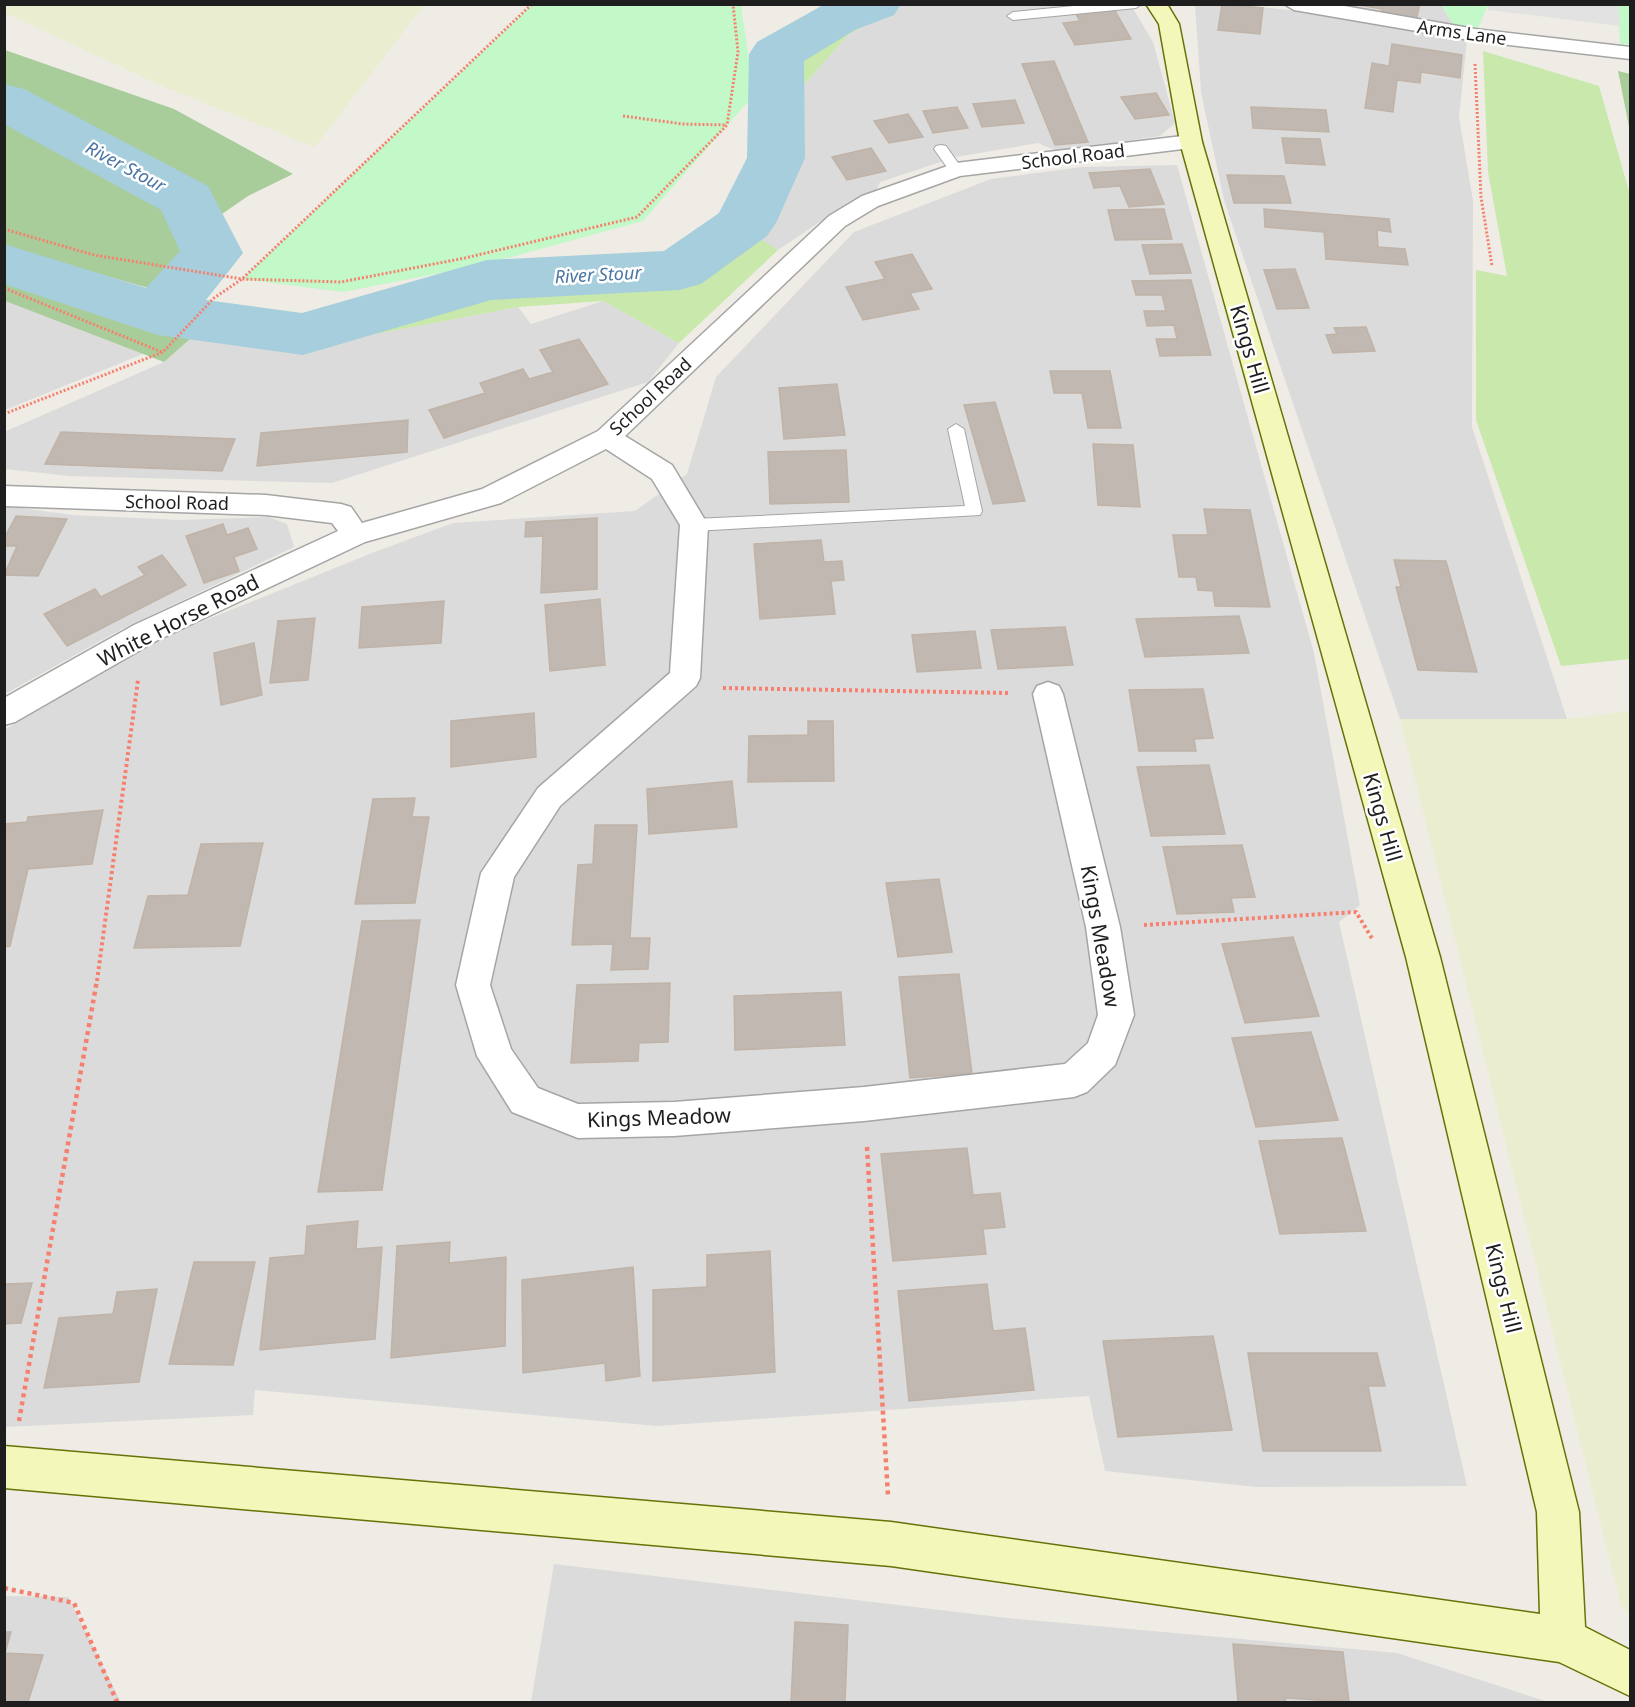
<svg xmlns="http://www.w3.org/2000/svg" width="1635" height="1707" viewBox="0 0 1635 1707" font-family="'Noto Sans',sans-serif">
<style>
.residential{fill:#dcdbdb}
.farmland{fill:#ebedd0}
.grass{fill:#c8e8ac}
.forest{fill:#a8cd9a}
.park{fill:#c3f8c8}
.parking{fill:#e2e2e2}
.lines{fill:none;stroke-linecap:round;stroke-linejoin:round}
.river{fill:#a6cedc;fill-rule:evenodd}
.building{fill:#c0b8b1;stroke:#c0b3a7;stroke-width:1.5}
.lane-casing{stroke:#a5a5a5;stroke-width:2}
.street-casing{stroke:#a5a5a5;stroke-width:3}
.secondary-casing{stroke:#657307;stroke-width:3}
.path-far2{stroke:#f6806f;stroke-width:3;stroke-dasharray:2 2;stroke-linecap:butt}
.path-far1{stroke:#f6806f;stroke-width:4;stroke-dasharray:3 3;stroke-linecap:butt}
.path{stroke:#f6806f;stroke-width:4.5;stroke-dasharray:4 4;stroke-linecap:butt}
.lane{fill:#fff;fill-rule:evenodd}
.street{fill:#fff;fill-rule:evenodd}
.secondary{fill:#f3f8ba;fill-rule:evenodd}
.labels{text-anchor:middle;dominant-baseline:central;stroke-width:5;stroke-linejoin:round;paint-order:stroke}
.far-street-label{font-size:18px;fill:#1e1e1e;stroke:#fff}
.far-water-label{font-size:18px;font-style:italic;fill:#4a75a4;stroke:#fff}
.street-label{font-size:21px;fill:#1e1e1e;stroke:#fff}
</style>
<rect width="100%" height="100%" fill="#efece5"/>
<path class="residential" d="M901 5H1131L1153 42 1175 123 1160 136 1057 151 1038 143 956 157 880 182 875 193 821 221 778 250 755 237 798 148 802 87 848 35Z
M1195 5H1244L1312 13 1467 40 1459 117 1473 201 1472 427 1567 719H1400L1224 200 1201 92Z
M1320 5H1441L1453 24Z
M1177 165 1314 653 1360 905 1339 922 1467 1486 1256 1487 1105 1471 1089 1396 657 1426 255 1390 253 1415 5 1427 4 730 164 637 372 553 453 523 635 511 687 474 716 377 854 232 991 179 1082 167Z
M5 301 143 354 5 410Z
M603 301 679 343 648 382 332 483 69 476 5 469 4 432 164 362 190 339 313 346 518 307 531 324Z
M5 506 73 515 180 520 269 517 287 524 294 547 120 630 5 694Z
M554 1564 1007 1618 1397 1653 1548 1702H531Z
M5 1596 68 1597 121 1702H5Z"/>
<path class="farmland" d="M5 4H424V5L315 147 164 87 5 13Z
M1630 711V1616L1621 1605 1400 719H1567Z"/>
<path class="grass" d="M856 5H901L848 35 802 87 798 148 755 236 778 250 679 343 603 301 518 307 313 346 190 339 225 316 270 324 335 319 487 272 658 258 707 237 737 207 760 158 758 79 766 50 795 22Z
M1483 51 1599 86 1630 195V659L1561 666 1476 420V270L1507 276 1488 172Z"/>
<path class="forest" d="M5 50 174 109 293 174 248 196 222 214C165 164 76 118 5 92Z
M1618 71 1630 74V132Z
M5 108 164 200C204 241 191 249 169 294L5 247Z
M5 276 102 307 190 339 164 362 5 301Z"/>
<path class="park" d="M532 5H741L754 95 643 221 482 265 343 292 242 279Z
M1441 5H1488L1475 35 1453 24Z
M1618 5H1630V45L1620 44Z"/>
<path class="parking" d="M1488 5H1618L1620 26 1488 10Z"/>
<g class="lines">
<path class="river" d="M825 4H901L894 15 855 30 804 61 805 158 776 223 767 236 701 284 679 290 491 300 303 355 158 335 4 284V244L146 288 180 251 161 210 4 124V84L24 89 208 186 243 253 206 300 302 313 487 260 664 251 719 213 747 158 749 54 757 42Z"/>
</g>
<path class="building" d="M1222 4 1263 8 1260 34 1218 30Z
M1354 4H1420L1416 21 1380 15 1382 9Z
M1113 7 1131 39 1075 45 1063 23 1080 21 1074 11Z
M1392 44 1462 55 1460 78 1421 72 1420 83 1397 80 1393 112 1365 108 1372 63 1389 66Z
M1054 61 1088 142 1055 145 1022 64Z
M1156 93 1169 115 1135 119 1121 97Z
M1015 100 1024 123 982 127 973 104Z
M957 107 968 128 933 133 923 111Z
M1251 107 1326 110 1329 132 1253 128Z
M908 114 923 137 889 143 874 121Z
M1282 138 1320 139 1325 165 1286 163Z
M871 148 886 171 847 180 832 157Z
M1150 169 1164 204 1129 207 1120 186 1094 188 1089 173Z
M1227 175 1284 176 1291 203H1234Z
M1164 209 1172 239 1115 240 1108 210Z
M1264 209 1389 219 1391 232 1377 230 1378 247 1405 249 1408 265 1326 259 1324 232 1265 227Z
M1182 244 1191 273 1150 274 1142 245Z
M912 254 932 289 910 293 919 309 863 320 846 287 885 279 875 262Z
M1295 269 1309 308 1277 309 1264 270Z
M1191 280 1211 355 1160 356 1156 339H1177L1174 325 1147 326 1144 311H1166L1162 295H1136L1132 281Z
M1366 327 1375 351 1333 353 1326 335 1337 334 1334 328Z
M579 339 608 384 444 438 429 410 485 393 480 383 523 369 529 379 553 372 540 350Z
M1050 371H1110L1121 428H1088L1082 393H1054Z
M837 384 845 435 784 439 779 388Z
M995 402 1025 501 993 504 964 405Z
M408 420 407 452 257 466 261 433Z
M61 432 235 439 222 471 45 464Z
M1093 444 1133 445 1140 507 1098 505Z
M846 450 849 502 770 504 768 452Z
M1204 509 1250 510 1270 607 1215 606 1213 591 1198 590 1196 577H1179L1173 535H1208Z
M16 516 67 519 38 576 4 575 17 546H4V539Z
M597 518V589L541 593 543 536 525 537 526 522Z
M223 524 227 535 248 528 257 549 234 557 239 571 204 583 186 536Z
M821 540 824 562 842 561 844 580 831 581 835 614 760 619 754 544Z
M162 555 186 585 67 646 44 614 95 589 101 597 145 575 138 567Z
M1394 560 1446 561 1477 672 1418 670 1396 587H1401Z
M600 599 605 665 550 671 545 605Z
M444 601 441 643 359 648 362 607Z
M1239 616 1249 653 1145 657 1136 619Z
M315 618 308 680 270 683 278 621Z
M1065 627 1073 665 998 669 991 630Z
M975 631 981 668 917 672 912 635Z
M254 643 262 695 221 705 214 653Z
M1203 689 1213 738 1194 739 1196 751H1139L1129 690Z
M534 713 536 757 451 767V721Z
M808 721H833L834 781 748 782 749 736 808 735Z
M1209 765 1225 834 1151 836 1137 767Z
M732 781 737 827 649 834 647 789Z
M415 798 412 817H429L415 903 355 904 373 799Z
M103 810 92 864 28 869 10 946 4 947V824L27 822 28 817Z
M595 825H637L630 938H650L648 969 611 970 613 944 572 945 578 865 593 864Z
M263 843 240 946 134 948 148 896 188 895 201 844Z
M1242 845 1255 897 1231 898 1234 912 1177 914 1163 847Z
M939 879 952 952 898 957 886 883Z
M420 920 382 1190 318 1192 362 921Z
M1293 937 1319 1016 1245 1023 1222 944Z
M959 974 972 1073 910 1078 899 977Z
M670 983 668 1042 639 1043 638 1061 571 1063 577 985Z
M841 992 845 1045 735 1050 734 996Z
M1311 1032 1338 1120 1256 1127 1232 1038Z
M1342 1138 1366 1231 1280 1234 1259 1141Z
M967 1148 973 1195 1000 1193 1005 1227 983 1229 986 1254 893 1261 881 1154Z
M358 1221 356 1249 382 1247 375 1339 260 1350 270 1258 305 1255 307 1226Z
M450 1242 449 1263 506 1257 505 1346 391 1358 397 1246Z
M770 1251 775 1372 653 1381V1290L707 1287V1255Z
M194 1262H255L233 1365 169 1364Z
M633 1267 640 1376 606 1381 605 1363 523 1373 522 1280Z
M32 1283 21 1323 4 1324V1284Z
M987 1284 993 1331 1025 1328 1034 1390 909 1401 898 1291Z
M157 1289 139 1382 44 1388 59 1318 113 1314 117 1292Z
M1213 1336 1232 1430 1118 1437 1103 1341Z
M1248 1353H1377L1385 1386H1368L1381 1451H1263Z
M795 1622 848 1625 845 1702H791Z
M4 1632H11L5 1653 43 1655 28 1702H4Z
M1233 1644 1343 1652 1349 1702 1285 1698 1286 1702H1238Z"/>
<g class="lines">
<defs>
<path id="lane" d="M1094 4H1142L1136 8 1013 20 1007 16 1013 12Z
M941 145 946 146 963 170 961 173H951L934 149 936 146Z
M956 424 964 429 982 511 980 515 694 531 686 525 694 519 965 506 948 429Z"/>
<path id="street" d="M1284 4H1333L1475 29 1630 47V59L1475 41 1294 10Z
M1191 135 1199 137 1202 142 1199 147 960 176 878 206 845 226 625 436 672 465 708 525 700 678 696 686 560 806 514 877 490 985 511 1049 538 1088 578 1104 674 1102 864 1087 1065 1064 1088 1043 1098 1015 1086 927 1033 694 1037 686 1048 682 1059 686 1063 694 1120 927 1134 1015 1115 1065 1087 1092 1074 1097 864 1121 674 1136 578 1138 512 1112 477 1056 456 985 481 873 538 788 670 673 680 525 652 479 606 449 501 503 365 542 156 641 15 722 4 725V698L134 625 338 531 332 523 266 515 4 506V486L266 495 341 504 351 507 362 523 482 489 598 431 829 216 862 196 956 163Z"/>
<path id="secondary" d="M1146 4H1167L1179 24 1202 142 1440 957 1579 1512 1585 1627 1630 1650V1696L1559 1662 891 1566 4 1488V1446L891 1522 1540 1614 1537 1512 1406 957 1180 142 1159 24Z"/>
</defs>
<use href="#lane" class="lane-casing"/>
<use href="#street" class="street-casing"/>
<use href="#secondary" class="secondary-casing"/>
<path class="path-far2" d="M1475 64 1481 197 1492 266
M623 116 683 124 726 125
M4 229 94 255 242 279 341 282 465 258 637 217 727 125 738 52 733 4
M4 288 162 352
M4 414 163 352 214 298 242 279 532 4"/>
<path class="path-far1" d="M723 688 1009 693
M1144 925 1356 912 1373 940
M97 981 138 680"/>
<path class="path" d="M867 1147 888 1496
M19 1421 97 980
M4 1588 74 1603 117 1702"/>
<use href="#lane" class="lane"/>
<use href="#street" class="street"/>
<use href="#secondary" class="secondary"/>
</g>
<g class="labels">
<g class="far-street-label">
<text transform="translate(1462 32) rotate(8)">Arms Lane</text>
<text transform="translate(1073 156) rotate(-7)">School Road</text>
<text transform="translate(650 396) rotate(-43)">School Road</text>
<text transform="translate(177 502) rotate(1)">School Road</text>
</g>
<g class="far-water-label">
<text transform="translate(126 166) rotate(28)">River Stour</text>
<text transform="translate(598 274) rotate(-3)">River Stour</text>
</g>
<g class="street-label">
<text transform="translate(1250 349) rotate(74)">Kings Hill</text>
<text transform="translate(178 620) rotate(-27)">White Horse Road</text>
<text transform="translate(1383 817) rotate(74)">Kings Hill</text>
<text transform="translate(1101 936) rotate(80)">Kings Meadow</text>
<text transform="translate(659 1117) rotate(-2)">Kings Meadow</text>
<text transform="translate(1504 1288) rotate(76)">Kings Hill</text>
</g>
</g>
<rect width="1635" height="1707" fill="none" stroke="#1e1e1e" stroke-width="12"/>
</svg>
